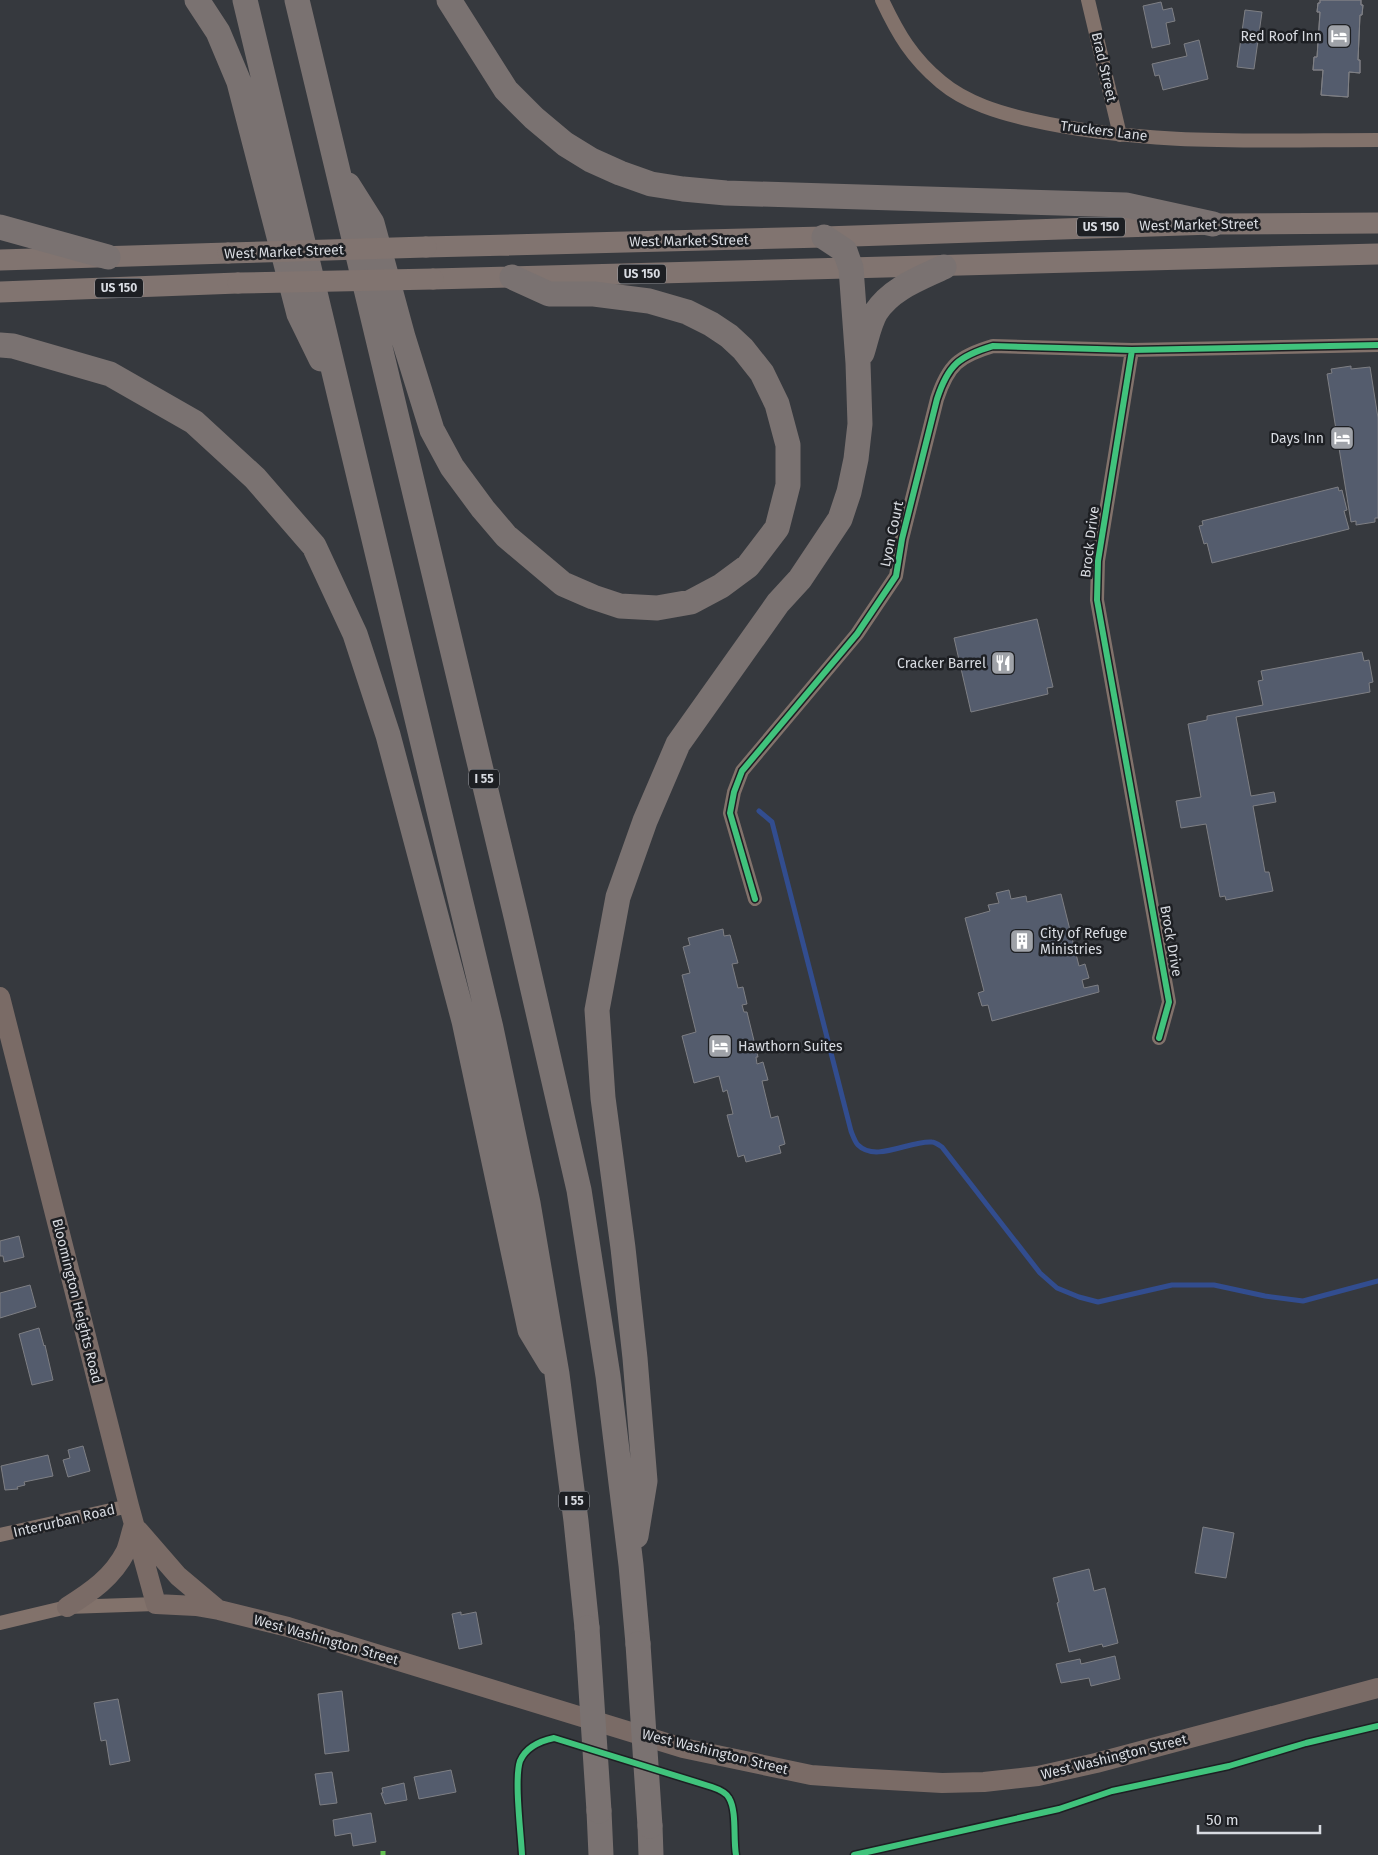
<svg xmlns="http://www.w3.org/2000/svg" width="1378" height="1855" viewBox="0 0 1378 1855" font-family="'Fira Sans',sans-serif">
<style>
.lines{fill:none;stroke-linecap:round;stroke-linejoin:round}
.stream{stroke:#324d8f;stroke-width:5}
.building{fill:#545c6d;stroke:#7e7f84}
.minor{stroke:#82726b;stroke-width:14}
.secondary{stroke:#7a6b66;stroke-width:20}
.primary{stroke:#817470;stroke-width:21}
.motorway{stroke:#7a7271;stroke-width:25}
.primary-bridge{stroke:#817470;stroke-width:21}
.motorway-bridge{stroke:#7a7271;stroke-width:25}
.quiet{stroke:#63c152;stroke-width:5;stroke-dasharray:10 5;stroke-linecap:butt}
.cycleway-casing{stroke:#1d1f23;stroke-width:9}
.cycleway{stroke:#40c37c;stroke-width:6}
.labels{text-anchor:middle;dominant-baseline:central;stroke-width:5;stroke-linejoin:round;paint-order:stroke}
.shield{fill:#1d1f23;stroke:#a0a3a8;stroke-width:1}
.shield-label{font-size:12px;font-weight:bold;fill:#d8dbe1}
.poi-label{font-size:14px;fill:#d8dbe1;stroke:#1d1f23;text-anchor:end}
.street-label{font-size:14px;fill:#d8dbe1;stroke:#1d1f23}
</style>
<rect width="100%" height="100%" fill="#36393e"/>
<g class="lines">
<path class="stream" d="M759 811 772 822 851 1131C853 1136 855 1142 858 1145 876 1163 910 1140 932 1142 935 1142 939 1145 942 1147L1040 1273 1057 1288 1079 1297 1098 1302 1172 1285H1214L1265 1296 1303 1301 1378 1281"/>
</g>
<path class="building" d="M1320 0H1361V5H1363L1362 15H1360L1358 60H1360V73L1349 72 1348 97 1321 95 1323 70H1313L1314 57H1317L1320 12H1317L1318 3H1320Z
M1320 0H1361V5H1363L1362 15H1360L1358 60H1360V73L1349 72 1348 97 1321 95 1323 70H1313L1314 57H1317L1320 12H1317L1318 3H1320Z
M1161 2 1163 10 1172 8 1175 21 1166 23 1170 44 1152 48 1143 6Z
M1245 10 1262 12 1254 69 1237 67Z
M1199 40 1208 79 1163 90 1159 75 1155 76 1152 64 1187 56 1184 44Z
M1351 366V369L1370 367 1378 418V518H1375V522L1356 525V521L1351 522 1327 374 1332 373 1331 369Z
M1338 487 1339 491 1342 490 1347 510 1344 511 1349 529 1212 563 1207 543 1204 544 1199 526 1203 525 1202 521Z
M1037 619 1053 687 1047 688 1048 694 971 712 954 638Z
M1362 652 1364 661 1369 660 1373 682 1369 683 1370 692 1236 717 1251 796 1274 792 1276 802 1253 806 1265 872H1269L1273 891 1226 900 1225 896 1220 897 1206 824 1181 828 1176 801 1201 797 1188 724 1207 720V716L1263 705 1258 681 1263 680 1261 671Z
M1009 890 1011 899 1026 896 1027 902 1061 894 1079 966 1085 964 1089 978 1082 980 1084 988 1098 985 1099 992 992 1021 988 1005 982 1006 978 993 984 991 965 918 990 911 988 905 999 903 996 893Z
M723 929 724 936 730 935 738 963 732 964 738 988 743 987 747 1004 742 1005 744 1012H747L758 1057H756L757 1064 763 1062 768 1080 762 1081 771 1118 778 1116 785 1144 779 1146 781 1153 746 1162 744 1155 738 1157 727 1115 733 1114 727 1090 723 1092 719 1076 694 1083 682 1036 696 1032 682 975 690 973 683 947 690 945 688 938Z
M19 1236 24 1257 4 1262 3 1256H0V1241Z
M30 1285 36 1307 0 1318V1293Z
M39 1328 44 1346 45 1345 53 1380 32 1385 19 1334Z
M83 1446 90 1471 68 1477 63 1460 70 1458 68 1450Z
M48 1455 53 1476 24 1482 25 1485 17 1487 18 1489 5 1490 1 1466Z
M1203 1527 1234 1533 1226 1578 1195 1573Z
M1089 1569 1094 1591 1105 1588 1118 1643 1103 1647 1102 1644 1069 1652 1057 1603 1059 1602 1053 1578Z
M461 1612V1615L476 1612 482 1644 459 1649 452 1614Z
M1115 1656 1120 1679 1091 1686 1089 1678 1061 1683 1056 1664 1080 1659 1081 1664Z
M342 1691 349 1751 325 1754 318 1694Z
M118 1699 130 1761 110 1765 106 1740 101 1741 94 1703Z
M451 1770 456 1792 419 1799 414 1777Z
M332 1772 337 1803 320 1805 315 1774Z
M404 1783 407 1800 385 1804 381 1793H383L382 1788Z
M371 1813 376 1842 353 1846 351 1833 335 1836 333 1820Z"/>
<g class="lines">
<path class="minor" d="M882 0C898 34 912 58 941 82 966 103 1000 113 1031 120 1144 146 1263 140 1378 140
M1088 0 1120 135
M1132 350 1098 561 1097 600 1169 1002 1159 1038
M755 899 730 813 734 792 742 771 857 634 896 576 902 539 937 399C948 365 959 356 993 346L1132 350 1378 345
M0 1535 129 1506
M0 1623 67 1607 156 1604"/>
<path class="secondary" d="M0 997 129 1506 156 1604 196 1606 219 1610 288 1627 683 1748 811 1775 853 1778 942 1783 984 1782 1038 1776 1096 1763 1378 1688
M138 1530 178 1576 216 1608
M67 1607C91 1592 113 1577 126 1551 129 1543 131 1533 134 1524"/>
<path class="primary" d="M426 247 824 237 1213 224 1378 223
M0 260 228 253
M433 279 1378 254
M0 292 238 283"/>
<path class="motorway" d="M197 0 218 32 239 82 299 314 321 359
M245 0 491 1028 528 1203 557 1374 576 1521 587 1628
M297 0 516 916 579 1190 608 1376 631 1565 638 1644
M449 0 506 90 534 118 565 144 591 160 620 173 651 184 683 189 726 193 1126 205 1213 224
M348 185 372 223 403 337 432 430 452 467 483 509 506 536 563 584 593 597 620 606 657 608 691 602 721 586 748 566 777 528 788 485V445L777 404 762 373 743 349 729 336 711 324 687 312 649 301 594 294H549L512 277
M0 227 108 257
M0 345 13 346 110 374 194 422 255 478 314 546 355 634 388 735 464 1021 530 1330 550 1363
M862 353C866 341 869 324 876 312 892 288 919 279 944 267
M636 1536 645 1481 635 1358 623 1248 603 1098 597 1010 618 897 645 821 678 744 778 603 800 579 840 519 849 492 856 459 860 424 858 363 851 268 845 251 824 237
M599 1811 601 1855
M650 1826 651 1855"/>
<path class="primary-bridge" d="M228 253 426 247
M238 283 433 279"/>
<path class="motorway-bridge" d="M587 1628 599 1811
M638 1644 650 1826"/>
<path class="quiet" d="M383 1851V1855"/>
<defs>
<path id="cycleway" d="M1132 350 1098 561 1097 600 1169 1002 1159 1038
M755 899 730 813 734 792 742 771 857 634 896 576 902 539 937 399C948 365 959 356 993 346L1132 350 1378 345
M522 1855C521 1834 514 1779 520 1761 526 1747 540 1741 554 1738L712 1787C718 1789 726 1792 729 1798 737 1811 733 1839 736 1855
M854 1855 1059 1809 1112 1791 1229 1766 1306 1743 1378 1726"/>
</defs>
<use href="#cycleway" class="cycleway-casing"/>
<use href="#cycleway" class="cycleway"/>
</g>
<defs>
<symbol id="hotel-square" viewBox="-11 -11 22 22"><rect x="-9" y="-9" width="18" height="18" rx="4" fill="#9fa2a8" stroke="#1d1f23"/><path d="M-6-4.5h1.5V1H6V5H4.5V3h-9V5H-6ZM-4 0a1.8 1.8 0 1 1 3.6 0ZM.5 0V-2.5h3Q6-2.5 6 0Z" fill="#fff"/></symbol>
<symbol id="restaurant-square" viewBox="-11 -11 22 22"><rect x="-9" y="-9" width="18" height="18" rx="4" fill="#9fa2a8" stroke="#1d1f23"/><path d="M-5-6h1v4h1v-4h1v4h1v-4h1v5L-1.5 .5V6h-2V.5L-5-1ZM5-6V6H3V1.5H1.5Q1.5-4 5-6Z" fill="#fff"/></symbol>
<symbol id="building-square" viewBox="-11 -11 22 22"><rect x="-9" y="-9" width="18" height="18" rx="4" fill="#9fa2a8" stroke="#1d1f23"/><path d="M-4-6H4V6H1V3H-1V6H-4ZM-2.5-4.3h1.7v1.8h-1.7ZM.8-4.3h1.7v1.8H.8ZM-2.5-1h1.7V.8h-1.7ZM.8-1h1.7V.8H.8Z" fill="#fff"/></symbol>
</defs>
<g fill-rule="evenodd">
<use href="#hotel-square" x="1325" y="22" width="28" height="28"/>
<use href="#hotel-square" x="1328" y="424" width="28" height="28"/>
<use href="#restaurant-square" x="989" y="649" width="28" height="28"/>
<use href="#building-square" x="1008" y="927" width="28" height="28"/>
<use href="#hotel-square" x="706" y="1032" width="28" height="28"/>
</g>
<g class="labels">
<g class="shield">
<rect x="1077" y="217.5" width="48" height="19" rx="4"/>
<rect x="618" y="264.5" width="48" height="19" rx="4"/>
<rect x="95" y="278.5" width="48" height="19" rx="4"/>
<rect x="469" y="769.5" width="30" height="19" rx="4"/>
<rect x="559" y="1491.5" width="30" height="19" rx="4"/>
</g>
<g class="shield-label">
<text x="1101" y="227">US 150</text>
<text x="642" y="274">US 150</text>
<text x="119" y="288">US 150</text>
<text x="484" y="779">I 55</text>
<text x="574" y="1501">I 55</text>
</g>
<g class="poi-label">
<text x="1322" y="36">Red Roof Inn</text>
<text x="1324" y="438">Days Inn</text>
<text x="986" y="663">Cracker Barrel</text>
<text x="1040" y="933" text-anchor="start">City of Refuge<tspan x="1040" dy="16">Ministries</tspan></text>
<text x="738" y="1046" text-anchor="start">Hawthorn Suites</text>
</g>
<g class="street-label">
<text transform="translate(1104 67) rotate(77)">Brad Street</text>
<text transform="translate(1104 131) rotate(7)">Truckers Lane</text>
<text transform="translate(1199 225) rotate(-1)">West Market Street</text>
<text transform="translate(689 241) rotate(-1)">West Market Street</text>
<text transform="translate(284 252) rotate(-2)">West Market Street</text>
<text transform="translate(892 534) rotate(-78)">Lyon Court</text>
<text transform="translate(1090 542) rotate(-83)">Brock Drive</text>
<text transform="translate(1171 941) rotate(80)">Brock Drive</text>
<text transform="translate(77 1301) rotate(76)">Bloomington Heights Road</text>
<text transform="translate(64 1521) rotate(-13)">Interurban Road</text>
<text transform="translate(326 1640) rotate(16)">West Washington Street</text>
<text transform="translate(715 1752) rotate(14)">West Washington Street</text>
<text transform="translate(1114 1757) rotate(-14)">West Washington Street</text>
</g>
</g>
<path d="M1198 1825v8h122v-8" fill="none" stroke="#d8dbe1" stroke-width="2.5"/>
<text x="1206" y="1825" font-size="15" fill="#d8dbe1" stroke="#1d1f23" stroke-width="4" paint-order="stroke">50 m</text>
</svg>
